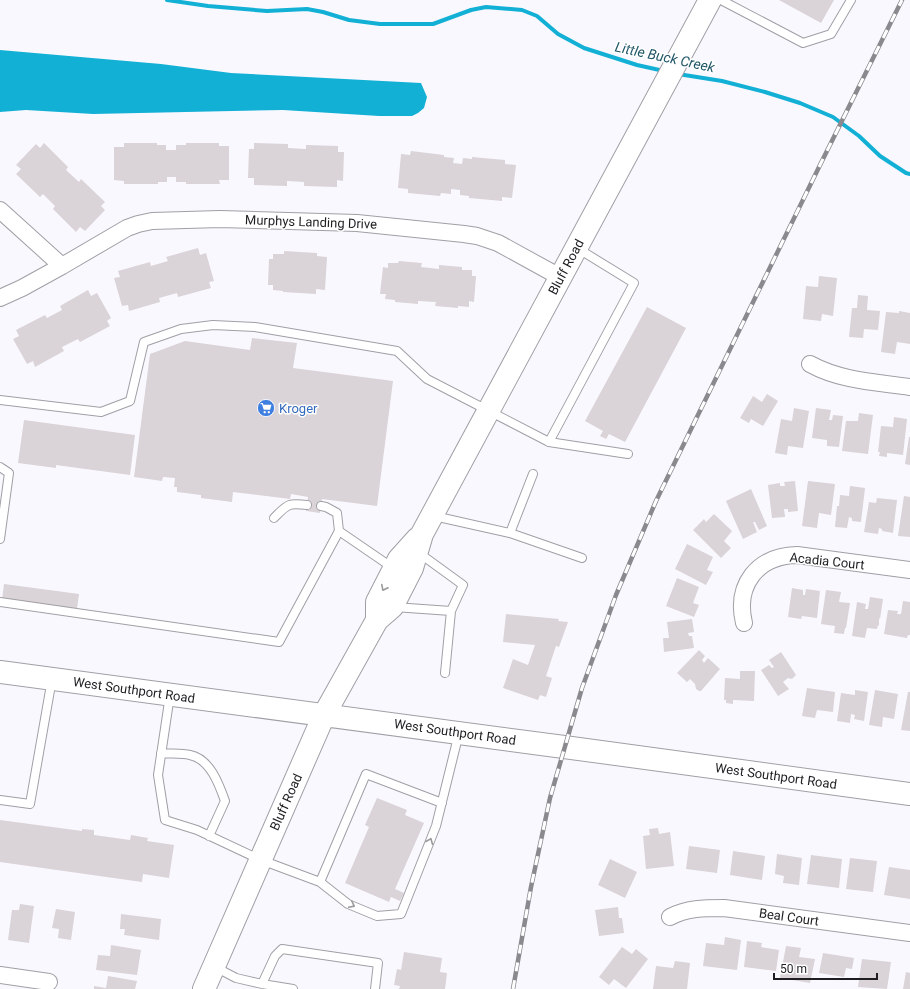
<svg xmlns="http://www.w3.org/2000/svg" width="910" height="989" viewBox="0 0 910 989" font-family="Roboto,sans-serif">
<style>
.water{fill:#13b0d5}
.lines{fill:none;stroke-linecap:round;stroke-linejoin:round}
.stream{stroke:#13b0d5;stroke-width:4}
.building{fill:#dad3d7}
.service-casing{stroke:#a19fa5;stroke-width:10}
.minor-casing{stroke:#a19fa5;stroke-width:18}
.secondary-casing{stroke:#a19fa5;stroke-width:24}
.service{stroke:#fff;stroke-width:8}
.minor{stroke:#fff;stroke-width:16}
.secondary{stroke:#fff;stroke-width:22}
.rail-casing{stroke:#8a898e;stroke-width:4.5}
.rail{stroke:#fff;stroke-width:3;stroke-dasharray:9;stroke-linecap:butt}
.oneway{stroke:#9a999b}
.labels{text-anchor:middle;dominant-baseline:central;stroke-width:3;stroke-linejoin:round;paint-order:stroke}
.street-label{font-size:13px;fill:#1e1d20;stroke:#fff}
.shop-label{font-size:13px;fill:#366cbe;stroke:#fff;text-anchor:start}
.water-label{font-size:14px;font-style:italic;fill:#205667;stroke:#fff}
</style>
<rect width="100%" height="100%" fill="#faf8ff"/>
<path class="water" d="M0 50 161 64 231 73 421 83 427 97 424 108 418 113 412 116H379L283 110 93 114 26 110 0 112Z"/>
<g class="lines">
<path class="stream" d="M167 0 208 6 267 11 307 9 323 12 349 20 380 24H433L471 10 486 7 522 10 537 16 558 34 584 48 637 65 664 71
M678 74 722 81 765 92 800 103 833 117 859 136 880 156 906 173 910 174"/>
</g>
<path class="building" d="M779 0H834L821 23Z
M44 143 68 167 66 170 79 182 81 179 105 202 101 206 105 210 85 231 80 227 76 232 53 209 55 206 43 194 40 197 16 174 21 169 16 165 36 144 40 148Z
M124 143H157V145H166V150H176V145H186V143H219V146H229V180H219L220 184H186V182H176V177H167V182H158V184H124V181L114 180V147H124Z
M254 143 288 144V148L306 149V145L338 146V152H344L343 181 337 180V187L304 186V182L287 181V186L254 185V178H248L249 149H254Z
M411 151 444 155V157L454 158 453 163 462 164 463 158 472 159V157L505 160V164L516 165 512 198 502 197V201L469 198V196L460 195V190L451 189V194L441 193 440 196 408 193V189L398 188 401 154 410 155Z
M198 248 200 255 206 253 214 281 209 282 211 288 178 297 177 293 159 298 160 302 129 311 128 305 122 306 114 278 120 277 118 271 150 262 151 266 168 261 166 257Z
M284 251 317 253V256L327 257 325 290 316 289V294L283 292V291L273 290V285H268L269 259H273V254H284Z
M399 261 422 263 421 267 439 269V265L462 267V270H472V276H476L474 302 469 301V307L458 306V308L435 306 436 302 418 301V304L395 302V300L385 299 386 294H380L383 267 388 268V263H398Z
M819 276 837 278 833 316 822 314 821 321 803 319 806 286 818 287Z
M88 290 91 296 97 293 111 318 107 321 110 326 80 342 78 339 62 347 64 351 35 367 33 361 27 364 13 339 19 336 16 330 45 315 47 318 62 310 60 306Z
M858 295 868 296 867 310 880 311 878 330 864 329 863 338 849 337 852 308H857Z
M647 307 686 328 625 442 609 434 606 439 600 436 603 431 585 421Z
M899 311 910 313V344L897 342 895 354 881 352 886 312 899 313Z
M252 338 297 343 293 368 393 381 377 506 322 499 320 513 306 511 308 497 291 494 290 499 233 492 232 502 201 498V495L177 492V487H174L175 478 163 477 162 481 134 477 150 354 185 341 250 350Z
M767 394 778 401 763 426 751 419 749 423 740 418 753 396 762 402Z
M794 408 809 411 803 448 788 446 787 455 775 453 781 419 792 421Z
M816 408 831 410 829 420H832L833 415 843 416 839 447 827 446V440L812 438Z
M859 413 873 415 868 454 842 451 846 421H858Z
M894 417 907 419 903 455 887 453V457L879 456 880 452H878L881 426 893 427Z
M24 420 135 435 130 475 56 465V468L18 463Z
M909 437H910V465L905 464Z
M795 481 798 511 788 512V509H784L785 517 772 518 768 485 780 483V486H785L784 482Z
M808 481 835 484 831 515 819 513 817 528 802 526Z
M850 486 865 488 861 522 852 521V518L849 517 847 528 835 527 837 506H839L840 495 849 496Z
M751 489 767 526 759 530 755 522H753L757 532 743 539 726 501Z
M904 496 910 497V537L898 536Z
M877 498 897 500 893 533 882 531V529L879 528 878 534 864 532 869 502 876 503Z
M714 514 732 531 724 541 731 548 721 558 693 530 704 519 706 522Z
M687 544 713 557 707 570 713 572 706 585 675 569Z
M677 578 699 587 693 603 699 605 694 617 666 606Z
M4 584 79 594 77 609 2 600Z
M792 588 803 590V595H805L806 589 820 591 817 618 802 616 801 619 788 617Z
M826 590 841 592 839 602 850 603 846 628H845L844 634 834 633 835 626 821 624Z
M870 597 883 599 880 619 879 618V626L878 625 877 629 867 628 865 638 852 636 857 602 866 604 865 609H868Z
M903 601 910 602V635H908L907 638 884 634 888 610 898 611 897 614H901Z
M506 614 559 619 558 621 568 622 559 647 556 646 546 676 552 678 546 697 540 695 538 700 503 688 513 659 528 665 535 645 503 642Z
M692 619 694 632 688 633 689 636H692L694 648 664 652 663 638H669L667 622Z
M699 650 705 656 702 660 704 663 708 658 720 669 701 691H699L696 689 695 684 690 679 687 682 677 673Z
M781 652 796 675 792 679 788 678 783 682 789 689 778 696 761 670 769 665 772 668 774 667 769 660Z
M740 671H755L754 701 733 700V704L726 703V700H724L725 678 740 679Z
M807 688 835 692 833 712 817 710 815 718 802 716Z
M855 690 868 692 864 721 854 719 855 715 851 714 850 723 837 721 841 693 855 695Z
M875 690 898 694 894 719 883 717 882 727 869 725Z
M908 692H910V731L901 730Z
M377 798 407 810 405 815 424 823 395 889 404 893 400 901 391 897 389 902 345 883 369 827 365 825Z
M0 820 82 831V829L94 830V835L130 840 131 835 148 838 147 841 174 845 169 878 143 874 142 882 0 862Z
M658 828 659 834 670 832 674 866 646 869 643 836 650 835 649 829Z
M689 846 720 850 717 873 686 869Z
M733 851 765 856 762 880 730 875Z
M777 854 802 858 799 885 783 883 784 876 775 874Z
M811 855 842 859 839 888 807 884Z
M850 858 877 861 873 892 846 889Z
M610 859 637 872 625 898 598 885Z
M889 867 910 870V899L884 895Z
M20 904 34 906 29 943 8 940 12 910H19Z
M618 907 619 918H622L624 933 599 936 595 910Z
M56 909 75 912 71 940 58 938 59 929 52 928Z
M121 914 161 919 159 940 124 935 125 929H120Z
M725 937 741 940 737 970 703 966 706 943 724 945Z
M747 941 762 943 761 947 779 950 776 971 744 967Z
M111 945 141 950 137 975 96 970 98 955 110 956Z
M786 946 801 948 799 957 815 959 810 983 780 978Z
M622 947 632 954 636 949 648 959 626 988 614 979 609 985 599 977Z
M404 952 442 958 440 972 447 973 445 989H399L400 986 394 985 397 969 401 970Z
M823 953 854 958 852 969 846 968 844 977 819 973Z
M862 959 891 962 887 989 858 987Z
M675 961 690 963 687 989H653L656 966 673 968Z
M906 972 910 973V989H903Z
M108 976 137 981 135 989H94V986L106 988Z"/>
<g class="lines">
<defs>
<path id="service" d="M721 0 803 43 831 34 851 0
M0 400 101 412 130 401 144 342 181 329 213 325 255 327 397 351 427 379 549 442 634 283 577 248
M549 442 628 454
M0 467 9 473 0 539
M321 506 326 507 337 513 339 531
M434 516 510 533 582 558
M274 518C288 504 287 503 307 505
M510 533 533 474
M419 553 463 585 451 611 445 673
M0 602 279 642 339 531 393 568
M394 607 451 611
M170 695 158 775 165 820 197 830 261 860 320 882 348 904 377 916 401 914 436 826 459 733
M161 753C171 754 181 753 190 755 210 759 219 784 225 801L209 836
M0 800 30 804 52 679
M320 882 366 774 442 803
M215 967 236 978 262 984 293 989
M262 984 275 956 282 949 378 963 375 989"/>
<path id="minor" d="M0 210 62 266 127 228 138 224 152 221 220 219 357 223 464 234 477 236 498 243 560 277
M0 298 22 288 62 266
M810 364C841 381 876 382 910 387
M744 623C735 585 757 556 797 555L910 570
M670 917C687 908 704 908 724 908L910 933
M0 975 49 982"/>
<path id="secondary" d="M377 620V602L399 559 417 539
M0 672 564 747 910 794
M204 989 324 715 377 620 392 607 412 568 422 534 710 0"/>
</defs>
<use href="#service" class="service-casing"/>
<use href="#minor" class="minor-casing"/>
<use href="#secondary" class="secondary-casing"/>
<use href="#service" class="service"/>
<use href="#minor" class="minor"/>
<use href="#secondary" class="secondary"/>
<defs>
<path id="rail" d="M513 989 531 887 550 798 582 688 616 595 656 501 820 165 902 0"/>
</defs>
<use href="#rail" class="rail-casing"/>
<use href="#rail" class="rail"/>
</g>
<defs><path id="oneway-chevron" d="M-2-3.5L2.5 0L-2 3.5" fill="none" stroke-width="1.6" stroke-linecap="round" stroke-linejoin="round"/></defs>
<g class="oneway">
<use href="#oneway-chevron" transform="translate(384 588) rotate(117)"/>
<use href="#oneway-chevron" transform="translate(430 841) rotate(-68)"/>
<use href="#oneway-chevron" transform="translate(352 905) rotate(26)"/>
</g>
<defs>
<symbol id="supermarket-disc" viewBox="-11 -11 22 22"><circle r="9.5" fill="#3f7fe0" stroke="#fff"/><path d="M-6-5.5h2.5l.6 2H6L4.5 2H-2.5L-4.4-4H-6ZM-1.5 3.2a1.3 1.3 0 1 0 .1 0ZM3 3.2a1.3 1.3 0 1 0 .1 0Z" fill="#fff"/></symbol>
</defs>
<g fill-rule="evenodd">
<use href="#supermarket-disc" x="256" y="398" width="20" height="20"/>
</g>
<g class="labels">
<g class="street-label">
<text transform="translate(311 222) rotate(2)">Murphys Landing Drive</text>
<text transform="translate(566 267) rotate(-62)">Bluff Road</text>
<text transform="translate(827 561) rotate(6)">Acadia Court</text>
<text transform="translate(134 690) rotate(8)">West Southport Road</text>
<text transform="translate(455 732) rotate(8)">West Southport Road</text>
<text transform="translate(776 776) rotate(8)">West Southport Road</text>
<text transform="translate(286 802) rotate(-66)">Bluff Road</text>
<text transform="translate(789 917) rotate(8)">Beal Court</text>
</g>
<g class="shop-label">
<text x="279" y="408">Kroger</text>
</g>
<g class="water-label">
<text transform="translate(665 57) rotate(12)">Little Buck Creek</text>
</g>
</g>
<path d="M774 973v6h103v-6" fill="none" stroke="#1e1d20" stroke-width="2"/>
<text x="780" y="973" font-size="12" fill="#1e1d20" stroke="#ffffff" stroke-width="3" paint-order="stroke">50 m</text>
</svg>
